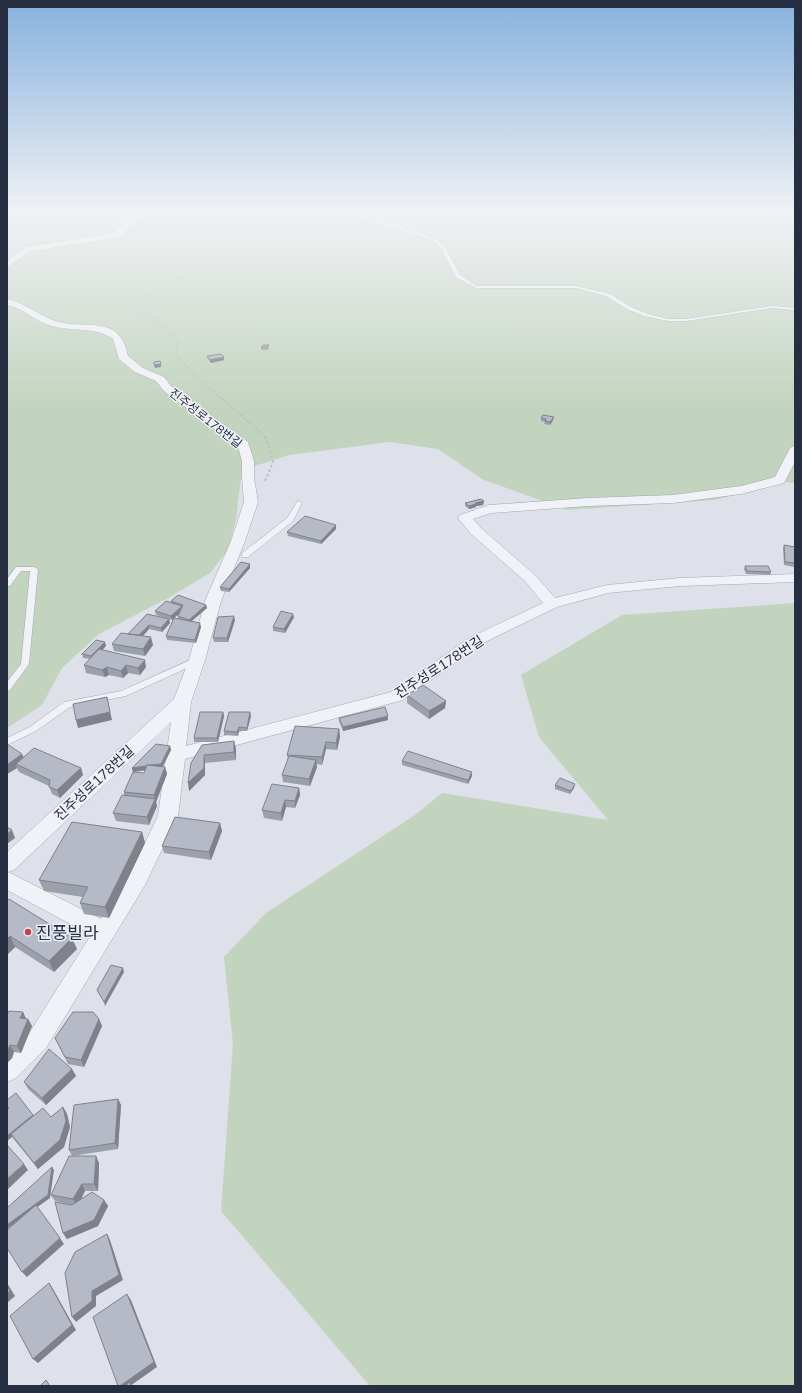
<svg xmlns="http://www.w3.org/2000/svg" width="802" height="1393" viewBox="0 0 802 1393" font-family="Mulish,'Noto Sans KR',sans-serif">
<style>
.green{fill:#c2d3be}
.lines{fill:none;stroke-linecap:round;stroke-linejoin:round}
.lane-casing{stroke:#a3a8b3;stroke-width:1}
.street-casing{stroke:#a3a8b3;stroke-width:1}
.path-far2{stroke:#bcbfc8;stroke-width:1;stroke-dasharray:1.5 1.5;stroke-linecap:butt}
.path-far1{stroke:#bcbfc8;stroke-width:1.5;stroke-dasharray:2 2;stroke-linecap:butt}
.path{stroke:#bcbfc8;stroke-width:2;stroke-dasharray:2.5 2.5;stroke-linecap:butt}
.lane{fill:#f1f2f7;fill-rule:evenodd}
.street{fill:#f1f2f7;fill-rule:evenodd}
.wall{fill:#9ca0aa}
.shaded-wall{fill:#7f828b}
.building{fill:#b5bac6;stroke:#7f828b}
.poi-dot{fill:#d93745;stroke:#edf0f6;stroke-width:1.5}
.labels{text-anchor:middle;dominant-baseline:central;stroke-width:3;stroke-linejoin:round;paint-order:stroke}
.far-street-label{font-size:12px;fill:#262e41;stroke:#edf0f6}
.street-label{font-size:14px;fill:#262e41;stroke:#edf0f6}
.near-poi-label{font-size:17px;fill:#262e41;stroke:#edf0f6;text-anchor:start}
</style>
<rect width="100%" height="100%" fill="#dee1e9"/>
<path class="green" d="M7 215H795V483L786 482 715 500 567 510 482 479 438 449 390 442 289 455 242 470 236 519 228 550 210 573 168 598 99 634 62 668 42 705 7 728Z
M795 603V1386H370L221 1211 233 1044 224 957 266 913 415 815 442 793 608 820 539 737 521 675 622 615Z"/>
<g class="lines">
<defs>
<path id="lane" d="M350 215H355L389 223 436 239 445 247 460 275 477 286H576L610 294 631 307 648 314 668 319H686L772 306 795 308V310L772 308 686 321H668L644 316 627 309 606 296 576 288H476L456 277 441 248 434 241 387 225Z
M299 501 302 503 293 521 248 557H242V553L287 518 297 502Z
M16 567H34L38 569 29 664 10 690 7 691V682L21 664 30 571H21L10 586H7V579Z
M197 657 201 660 200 662 126 696 70 707 36 731 7 745V738L30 727 64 702 121 691Z"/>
<path id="street" d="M133 215H142L135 220 120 237 31 251 7 267V261L26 247 114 233 129 216Z
M7 299C25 303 38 315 55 321 84 331 120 312 128 356L143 368 164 377 172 387 248 442 254 461V478L258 502 245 541 221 601 205 660 191 702 186 746 391 692 471 637 543 603 525 581 471 534 458 518 460 515 489 505 588 498 673 495 741 486 775 477 789 450 791 447 795 446V462L784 483 741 494 673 503 588 506 491 513 473 519 481 528 535 575 555 598 607 585 680 578 795 574V582L680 586 608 593 557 607 483 643 403 700 185 759 178 816 145 885 46 1048 16 1078 7 1082V1053L30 1032 91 935 7 890V852L174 699 189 660 205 601 231 541 244 502 242 478V461L238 447 164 391 156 381 135 372 119 359 113 339C96 326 72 332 52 326 36 322 24 308 7 305ZM171 722 158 816 130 874 101 919 8 872 14 870Z"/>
</defs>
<use href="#lane" class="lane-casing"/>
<use href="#street" class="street-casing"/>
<path class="path-far2" d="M7 215 51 225 83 227
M140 313 132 310 146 296 191 272 193 256 198 244 194 229"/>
<path class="path-far1" d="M138 312C155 319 167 327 178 342L176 356C204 386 237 410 266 438"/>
<path class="path" d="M265 481 273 462 267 439 265 437"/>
<use href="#lane" class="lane"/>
<use href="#street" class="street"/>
</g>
<path class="wall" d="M263 345 269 348 268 350H261V347Z
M207 356 224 360 211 363 208 359Z
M541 418 553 420 550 425 544 424 545 422 541 421Z
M484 501 483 505 476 506V507L469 509 465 506V503Z
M336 525V529L321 544 288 536 287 532Z
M784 545 795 547V567L784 565 783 549Z
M250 564V568L229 592 221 591 220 587Z
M745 566 771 572 770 575 746 574 744 569Z
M171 601 206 605 207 608 192 621 201 627 196 643 167 640 166 636 178 619V616L179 614 172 620 156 615 155 611 171 603Z
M147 614 169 619 170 623 162 632 149 629 143 636 153 645 145 656 114 651 112 644 128 634Z
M294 617 285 633 273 631V627Z
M235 620 228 642H214L213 638Z
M106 646 102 650 146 667 140 675 128 673 123 678 109 675 105 677 86 673 84 665 90 659 83 658 82 654Z
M407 695 446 701 445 708 429 719 407 703Z
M223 712 224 716 218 742H194V738Z
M251 716 247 731H239L238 736 224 735V731Z
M339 718 388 720 343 731 339 721Z
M339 729 340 737 337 750 326 749 322 765 316 764 317 767 310 786 283 782 282 775 288 760 287 755Z
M234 741 236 749V760L205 763V775L189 791 202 745Z
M170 746 171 750 162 767H165L167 774 156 802 157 806 149 825 116 821 113 813 124 795V792L144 773 145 770 133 772 132 768Z
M22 754 24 757 81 768 83 775 60 798 52 794 49 786 19 772 17 768 7 774Z
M402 761 472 772V776L468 784 402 765Z
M555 785 574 788 570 794 555 789Z
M299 788 300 795 295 808 286 807 282 821 264 818 262 810Z
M220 823 222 831 211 860 164 853 162 846Z
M142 832 145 843 109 918 84 914 80 903 83 897 44 891 39 880Z
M7 901 77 949 54 972 15 947 7 955Z
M23 1012 26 1019H28L32 1026 21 1053 14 1052 12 1058 7 1063V1015Z
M99 1019 102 1026 84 1067 68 1064 55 1038Z
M72 1069 76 1076 46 1105 28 1089 24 1082Z
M118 1099 121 1105 118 1149 72 1156 69 1150Z
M7 1100 33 1116 51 1117 63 1107 67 1114 70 1127 64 1147 38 1169 12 1137 7 1141V1109L8 1108 7 1107Z
M96 1156 99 1163 98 1191H85L81 1200H104L108 1206 98 1226 67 1239 63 1233 72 1205 55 1201 51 1195Z"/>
<path class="shaded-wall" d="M224 357V360L211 363 210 360Z
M161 364V367L155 368 154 365Z
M554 417 553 420 550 425V422Z
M484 501 483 505 476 506V507L469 509V506L475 503Z
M336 525V529L321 544V541Z
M250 564V568L229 592V589Z
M206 605 207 608 189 623V620Z
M182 606 183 610 172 620 171 616Z
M293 614 294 617 285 633 284 629Z
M234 616 235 620 228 642 227 638Z
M169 619 170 623 162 632 161 628Z
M200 623 201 627 196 643 195 640Z
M149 625V629L139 640 138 637Z
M151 637 153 645 145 656 143 649Z
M105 642 106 646 92 660 91 656Z
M145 660 146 667 140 675 138 668Z
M126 665 128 673 123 678 121 671Z
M107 667 109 675 105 677 102 670Z
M107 697 112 720 78 728 76 720Z
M446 701 445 708 429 719V711Z
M223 712 224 716 218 742 217 738Z
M250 712 251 716 247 731V728Z
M388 716V720L343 731V727Z
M239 727V731L238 736 237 732Z
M339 729 340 737 337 750 336 743Z
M234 741 236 749V760L234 752Z
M326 742V749L322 765V757Z
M170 746 171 750 162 768 133 772 132 768Z
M22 754 25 762 16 764 17 768 7 774V765Z
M204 755 205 763V775L189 791 188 783Z
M316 760 317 767 310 786 309 779Z
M165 767 167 774 156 802 157 806 149 825 147 817 155 799 154 795Z
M81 768 83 775 60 798 57 790Z
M472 772V776L468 784V780Z
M575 784 574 788 570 794 571 791Z
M299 788 300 795 295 808V801Z
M285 800 286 807 282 821 281 813Z
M220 823 222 831 211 860 209 852Z
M12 830 15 838 7 844V834Z
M142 832 145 843 109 918 105 907Z
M10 936 15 947 7 955V939Z
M72 938 77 949 54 972 49 961Z
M123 968 124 972 105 1006 104 1002Z
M23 1012 26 1019 20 1018Z
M28 1019 32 1026 21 1053 17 1046Z
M99 1019 102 1026 84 1067 81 1060Z
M10 1045 14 1052 12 1058 7 1063V1052Z
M72 1069 76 1076 46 1105 42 1098Z
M118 1099 121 1105 118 1149 115 1143Z
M63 1107 67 1114 70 1127 64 1147 38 1169 34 1163Z
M33 1115 35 1118 7 1141V1136Z
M96 1156 99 1163 98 1191 94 1184Z
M24 1164 28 1170 7 1190V1179Z
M52 1167 54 1170 50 1198 7 1229V1225Z
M82 1184 85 1191 77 1206 73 1199Z
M104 1200 108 1206 98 1226 67 1239 63 1233Z
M107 1234 110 1240 123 1280 96 1296V1306L76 1322 72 1317 92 1291Z
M60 1238 64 1244 27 1277 22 1272Z
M7 1283 15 1296 7 1303Z
M49 1283 53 1289 76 1330 38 1363 33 1359Z
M127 1294 131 1300 157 1367 130 1386H120Z"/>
<path class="building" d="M263 345H269L268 347H261Z
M221 354 224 357 210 360 207 356Z
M160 361 161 364 154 365V362Z
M543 415 554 417 550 422 545 421 546 419 541 418Z
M481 499 484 501 475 503 476 504 469 506 465 503Z
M305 516 336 525 321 541 287 532Z
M784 545 795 547V563L785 562Z
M241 562 250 564 229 589 220 587Z
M745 566H768L771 572 747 571Z
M178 595 206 605 189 620 178 616 183 605 171 601Z
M166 601 182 606 171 616 155 611Z
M281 611 293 614 284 629 273 627Z
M147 614 169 619 161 628 149 625 139 635 128 634Z
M234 616 227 638H213L218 617Z
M174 618 200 623 195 640 166 636Z
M121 633 151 637 143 649 112 644Z
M96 640 105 642 91 656 82 654Z
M99 649 145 660 138 668 126 665 121 671 107 667 102 670 84 665Z
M423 685 446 701 429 711 407 695Z
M107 697 110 712 76 720 73 704Z
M385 707 388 716 343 727 339 718Z
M200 712H223L217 738H194Z
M229 712H250L247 728 239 727 237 732 224 731Z
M295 726 339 729 336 743 326 742 322 757 287 755Z
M234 741V752L204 755V768L188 783 191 763 202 745Z
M7 744 22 754 7 765Z
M156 744 170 746 161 764 150 765H147L146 766 132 768Z
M34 748 81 768 57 790 49 787 50 780 16 764Z
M408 751 472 772 468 780 402 761Z
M289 756 316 760 309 779 282 775Z
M147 765 165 767 154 795 124 792 133 772 144 773Z
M560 778 575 784 571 791 555 785Z
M272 784 299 788 295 801 285 800 281 813 262 810Z
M122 795 155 799 147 817 113 813Z
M175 817 220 823 209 852 162 846Z
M72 822 142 832 105 907 80 903 88 887 39 880Z
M7 827 12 830 7 834Z
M9 899 72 938 49 961 10 936 7 939V901Z
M111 965 123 968 104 1002 97 990Z
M9 1011 23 1012 20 1018 28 1019 17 1046 10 1045 7 1052V1015Z
M73 1012H93L99 1019 81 1060 65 1057 55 1038Z
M49 1049 72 1069 42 1098 24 1082Z
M16 1093 33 1115 7 1136V1109L9 1108 7 1106V1100Z
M118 1099 115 1143 69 1150 74 1105Z
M63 1107 66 1121 60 1140 34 1163 11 1134 43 1108 51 1117Z
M7 1145 24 1164 7 1179Z
M69 1156H96L94 1184H82L73 1199 51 1195Z
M52 1167 48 1195 7 1225V1208Z
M92 1192 104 1200 94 1220 63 1233 55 1202 72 1205Z
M36 1205 60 1238 22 1272 7 1248V1230Z
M107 1234 119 1275 92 1291V1301L72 1317 65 1273 75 1252Z
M49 1283 72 1325 33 1359 10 1316Z
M7 1286 10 1291 7 1293Z
M127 1294 154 1362 120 1386H118L93 1317Z
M46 1380 50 1386H40Z
M129 1382 132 1386H126Z"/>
<linearGradient id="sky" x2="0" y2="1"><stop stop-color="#87b1dd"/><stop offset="0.52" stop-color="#f0f2f5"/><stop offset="1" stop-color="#f0f2f5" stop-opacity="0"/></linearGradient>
<rect width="802" height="410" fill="url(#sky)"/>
<circle class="poi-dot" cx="28" cy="932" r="4"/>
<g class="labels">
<g class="far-street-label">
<text transform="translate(206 418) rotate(38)">진주성로178번길</text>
</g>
<g class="street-label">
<text transform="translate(439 667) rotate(-33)">진주성로178번길</text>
<text transform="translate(94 783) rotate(-43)">진주성로178번길</text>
</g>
<g class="near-poi-label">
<text x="36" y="932">진풍빌라</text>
</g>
</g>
<rect width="802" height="1393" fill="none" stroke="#262e41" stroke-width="16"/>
</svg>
